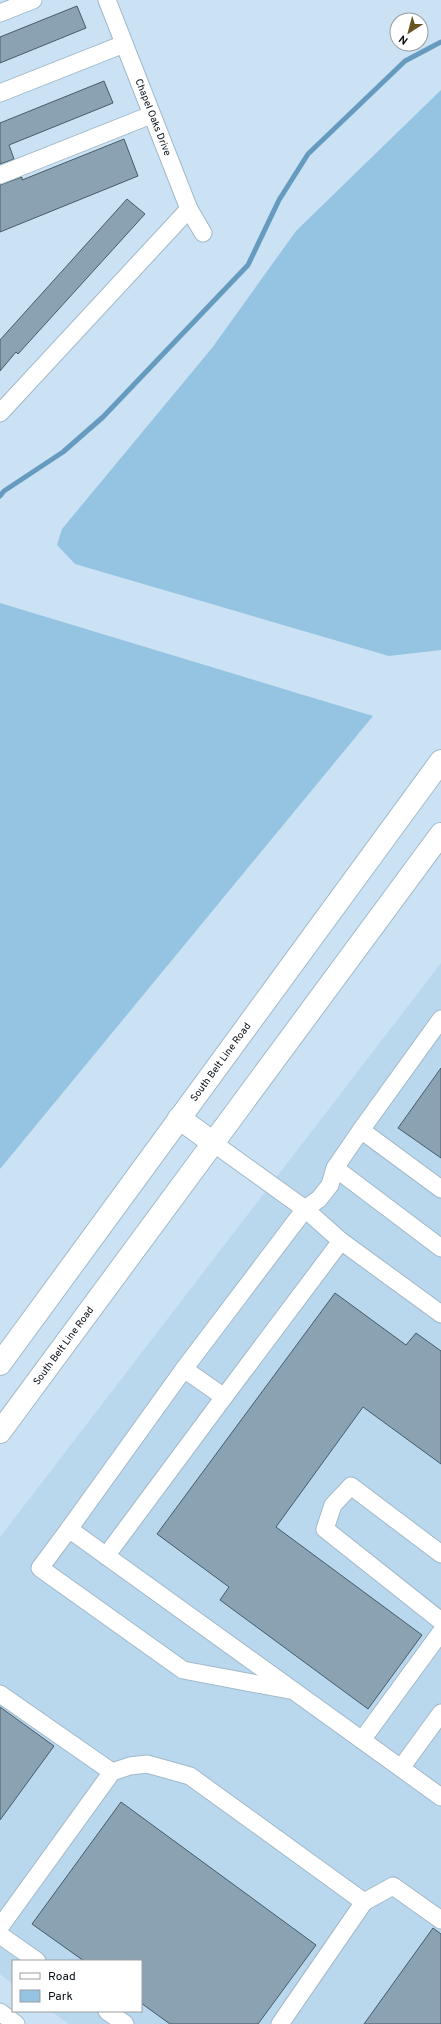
<svg xmlns="http://www.w3.org/2000/svg" width="441" height="2024" viewBox="0 0 441 2024" font-family="Overpass,sans-serif">
<style>
.built{fill:#b9d8ee}
.green{fill:#95c3e2}
.lines{fill:none;stroke-linecap:round;stroke-linejoin:round}
.stream{stroke:#669bbf;stroke-width:5}
.building{fill:#8ba2b3;stroke:#465c6a}
.minor-casing{stroke:#a1b9c9;stroke-width:19}
.major-casing{stroke:#a1b9c9;stroke-width:24}
.minor{stroke:#fff;stroke-width:17}
.major{stroke:#fff;stroke-width:22}
.labels{text-anchor:middle;dominant-baseline:central;stroke-width:3;stroke-linejoin:round;paint-order:stroke}
.street-label{font-size:10px;fill:#060d13;stroke:#fff}
</style>
<rect width="100%" height="100%" fill="#cae2f3"/>
<path class="built" d="M441 963V2024H69L51 2011H141V1961H13V1984L0 1974V1537Z"/>
<path class="green" d="M441 90V650L389 656 75 564 57 545 62 529 212 348 296 231Z
M0 603 373 716 0 1169Z"/>
<g class="lines">
<path class="stream" d="M0 496 4 491 63 452 103 417 248 265 279 200 308 154 405 61 441 42"/>
</g>
<path class="building" d="M77 6 86 28 0 63V37Z
M104 81 113 103 9 145 14 159 0 164V123Z
M124 139 138 176 0 232V185L22 177V180Z
M127 199 145 214 18 354 16 352 0 371V340Z
M441 1068V1158L398 1128Z
M335 1293 406 1345 416 1333 441 1351V1464L363 1407 276 1527 422 1635 368 1709 220 1600 229 1587 157 1534Z
M0 1707 54 1746 0 1820Z
M121 1802 316 1945 258 2024H170L141 2003V1961H84L32 1924Z
M433 1928 441 1934V2024H364Z"/>
<g class="lines">
<defs>
<g id="minor">
<path id="s1" d="M107 0 189 209 203 233"/>
<path d="M0 13 33 0"/>
<path d="M0 93 124 44"/>
<path d="M0 175 151 115"/>
<path d="M0 413 189 209"/>
<path d="M441 1019 361 1130 335 1168 330 1185 319 1199 305 1209 184 1369 69 1529 441 1797"/>
<path d="M361 1130 441 1189"/>
<path d="M212 1142 305 1209 341 1241 441 1314"/>
<path d="M335 1168 441 1248"/>
<path d="M184 1369 224 1397 341 1241"/>
<path d="M69 1529 40 1568 183 1670 289 1690"/>
<path d="M441 1554 351 1486 333 1505 325 1529 441 1621"/>
<path d="M106 1556 224 1397"/>
<path d="M0 1694 112 1772 130 1766 147 1764 190 1776 364 1902 393 1886 441 1920"/>
<path d="M362 1740 441 1632"/>
<path d="M401 1768 441 1713"/>
<path d="M0 1927 112 1772"/>
<path d="M0 1935 37 1961"/>
<path d="M107 2011 125 2024"/>
<path d="M0 2012 16 2024"/>
<path d="M280 2024 364 1902"/>
</g>
<g id="major">
<path d="M179 1118 212 1142"/>
<path id="s2" d="M0 1364 441 761"/>
<path id="s3" d="M0 1432 441 834"/>
</g>
</defs>
<use href="#minor" class="minor-casing"/>
<use href="#major" class="major-casing"/>
<use href="#minor" class="minor"/>
<use href="#major" class="major"/>
</g>
<g class="labels">
<g class="street-label">
<text stroke="none"><textPath href="#s1" startOffset="126">Chapel Oaks Drive</textPath></text>
<text stroke="none"><textPath href="#s2" startOffset="374">South Belt Line Road</textPath></text>
<text stroke="none"><textPath href="#s3" startOffset="107">South Belt Line Road</textPath></text>
</g>
</g>
<rect x="12" y="1960" width="130" height="52" fill="#ffffff" stroke="#9b9ea1"/>
<rect x="20" y="1973" width="20" height="6" fill="#ffffff" stroke="#9b9ea1"/>
<text x="48" y="1980" font-size="12" fill="#060d13">Road</text>
<rect x="20" y="1990" width="20" height="12" fill="#95c3e2" stroke="#9b9ea1"/>
<text x="48" y="2000" font-size="12" fill="#060d13">Park</text>
<g transform="translate(409 32) rotate(216)"><circle r="19" fill="#ffffff" stroke="#9b9ea1"/>
<path d="M0-3L7 15L0 10L-7 15Z" fill="#675422"/>
<text y="-6" font-size="11" font-weight="bold" text-anchor="middle" fill="#060d13">N</text>
</g>
</svg>
